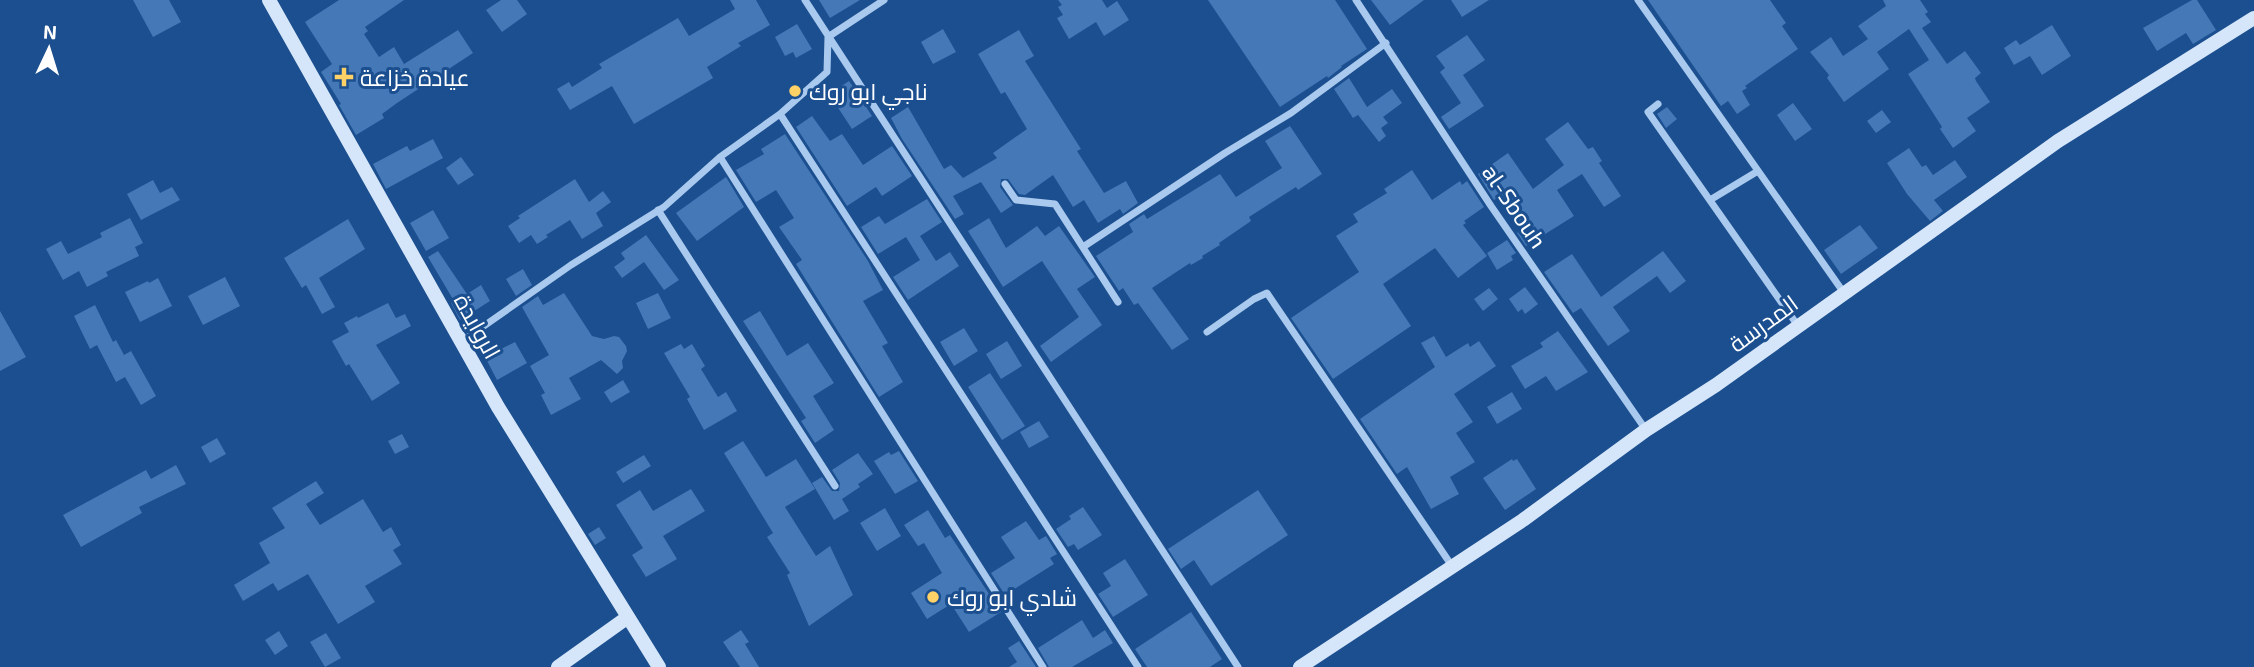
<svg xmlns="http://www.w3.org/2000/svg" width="2254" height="667" viewBox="0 0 2254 667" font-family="'Exo 2',Cairo,sans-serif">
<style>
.building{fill:#4478b7}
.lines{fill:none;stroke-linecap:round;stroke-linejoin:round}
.street{stroke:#a9c9ee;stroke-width:7}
.secondary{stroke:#d6e6fa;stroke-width:14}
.poi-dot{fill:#ffd166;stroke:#1b4f8f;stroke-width:2.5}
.labels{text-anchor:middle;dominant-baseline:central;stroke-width:6;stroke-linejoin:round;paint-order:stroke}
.poi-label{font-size:23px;fill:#fff;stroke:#1b4f8f;text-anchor:start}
.street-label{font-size:23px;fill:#fff;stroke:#1b4f8f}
</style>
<rect width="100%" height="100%" fill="#1b4f8f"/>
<path class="building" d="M133 0H169L181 22 153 37Z
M339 0H404L365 27 368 31 364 34 379 57 394 47 404 64 458 30 473 53 397 103 382 114 384 118 356 135 339 105 341 104 321 72 332 64 305 22Z
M501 0H517L527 14 502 32 486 10Z
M730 0H756L770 25 738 43 741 46 707 67 713 78 634 124 612 86 570 110 557 89 569 82 572 87 602 68 599 64 678 18 689 36 735 9Z
M819 0H860L830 18Z
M1058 0H1102L1107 8 1117 1 1129 20 1104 36 1096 22 1069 39 1057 18 1063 15 1058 7 1062 5Z
M1208 0H1335L1367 49 1341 66 1342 67 1328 78 1327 76 1280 107Z
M1371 0H1424L1390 25Z
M1451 0H1489L1462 17Z
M1648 0H1770L1786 23 1782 26 1798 49 1745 86 1747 88 1742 91 1750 105 1737 114 1728 101 1721 106Z
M1883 0H1920L1928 12 1925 14 1931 22 1922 28 1947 64 1965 51 1981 73 1975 78 1976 81 1990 102 1967 118 1976 131 1953 148 1940 129 1942 127 1908 74 1929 60 1909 29 1877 52 1889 69 1844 102 1827 78 1829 75 1810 52 1831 37 1843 56 1868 39 1858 26 1886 6Z
M2192 0H2197L2216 30 2193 44 2186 33 2157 51 2143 28Z
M797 24 812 49 796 58 793 52 785 56 775 37Z
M2052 25 2071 56 2042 75 2030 56 2014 65 2004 48 2016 40 2020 45Z
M943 29 956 52 933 64 921 42Z
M1019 30 1034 56 1025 61 1081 149 1077 151 1104 193 1126 181 1138 203 1123 214 1120 209 1098 223 1084 200 1073 207 1053 175 1025 195 1019 194 1008 179H1001L1000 187 1013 205 1001 213 981 182 953 196 964 214 955 219 902 139 891 118 908 107 944 169 951 165 963 178 997 158 993 153 1027 129 1005 92 1001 94 978 54Z
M1467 35 1485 60 1463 75 1484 106 1449 129 1441 117 1461 103 1440 72 1445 68 1436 56Z
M1349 78 1367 107 1392 89 1402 103 1383 117 1388 123 1381 128 1386 136 1379 142 1358 115 1353 118 1334 89Z
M849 81 872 116 852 129 829 94Z
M1793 103 1812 129 1795 141 1777 115Z
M1667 107 1677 119 1666 128 1657 114Z
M1882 110 1891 122 1876 133 1867 121Z
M812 116 830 141 842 134 863 165 892 146 912 176 882 196 876 187 847 206 796 127Z
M1568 122 1588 149 1593 147 1602 161 1599 163 1621 196 1604 207 1582 174 1557 190 1574 216 1526 246 1517 233 1521 231 1501 201 1497 198 1494 200 1478 174 1508 153 1533 189 1564 165 1545 139Z
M1290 126 1322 174 1298 190 1296 187 1249 217 1251 221 1219 243 1220 245 1202 256 1203 258 1191 265 1190 263 1152 288 1189 339 1172 350 1138 303 1134 305 1123 288 1119 291 1096 256 1133 232 1129 224 1144 214 1147 219 1220 174 1236 197 1282 168 1265 141Z
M785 134 868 261 883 290 863 301 888 343 882 346 903 382 879 397 796 264 802 260 779 227 794 218 776 190 756 202 736 170 764 154 761 149Z
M433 139 443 158 386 189 373 164 407 146 410 151Z
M1909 148 1922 167 1926 165 1933 175 1955 160 1967 177 1934 200 1943 211 1930 221 1907 194 1887 163Z
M461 157 474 175 458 185 446 168Z
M1412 170 1432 200 1460 181 1462 185 1467 181 1484 207 1464 221 1466 223 1463 225 1487 256 1458 278 1435 248 1383 284 1411 326 1333 379 1291 318 1359 272 1336 236 1358 222 1353 214 1387 193 1384 189Z
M726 177 744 207 697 241 676 213Z
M575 179 589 202 603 191 611 202 596 213 603 226 582 239 570 220 546 235 548 237 537 244 531 235 519 243 508 226 520 218 518 216Z
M153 180 160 193 172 187 180 200 141 220 127 194Z
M927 199 942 222 920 236 936 261 950 252 959 266 908 300 893 277 920 260 906 237 878 254 861 227 879 216 885 224Z
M433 210 449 238 426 251 410 223Z
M130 218 143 243 135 247 139 256 106 272 108 276 87 287 79 271 63 280 46 249 61 241 68 254 102 237 100 233Z
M989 218 1006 248 1037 226 1045 236 1059 226 1095 277 1077 289 1102 325 1051 362 1040 346 1079 317 1042 261 1003 287 968 231Z
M348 219 365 249 319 278 335 307 322 314 306 285 302 288 284 258Z
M1860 225 1878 248 1841 274 1824 250Z
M646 235 679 280 664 290 644 262 622 278 614 267 625 259 621 253Z
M1507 240 1516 253 1511 256 1513 260 1497 270 1487 253Z
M438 251 467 294 481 285 490 301 460 320 451 303 454 301 428 257Z
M1663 251 1686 281 1670 293 1657 276 1613 307 1630 331 1608 346 1581 308 1573 313 1544 272 1572 254 1601 297Z
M523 269 532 285 516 296 506 279Z
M225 277 240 306 203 325 188 296Z
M158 278 172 306 140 322 125 292 148 281 149 283Z
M1525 287 1538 304 1525 314 1522 309 1518 312 1509 299Z
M1489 288 1498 299 1483 311 1474 299Z
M564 293 592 336 604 339 614 336 619 337 626 346 627 351 622 361 623 368 617 374 601 360 569 378 581 399 551 415 541 395 545 393 530 366 549 355 522 307 538 296 543 305Z
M658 293 671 318 648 329 636 303Z
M388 303 396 318 405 314 411 326 376 345 400 383 372 401 349 364 346 366 332 341 349 332 344 323 357 316 358 318Z
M95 305 113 342 116 340 124 355 131 351 156 396 141 405 125 377 116 382 97 345 90 349 74 316Z
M0 311 26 357 0 371Z
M760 311 787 356 808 343 834 383 813 396 834 430 815 443 801 421 806 418 743 321Z
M964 328 978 351 954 366 940 342Z
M1558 331 1588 372 1556 391 1546 376 1525 389 1511 366 1543 347 1540 343Z
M1434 336 1446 357 1468 343 1470 347 1479 341 1496 366 1454 394 1473 422 1456 433 1475 462 1450 477 1459 494 1431 509 1407 467 1397 474 1360 419 1435 367 1421 343Z
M1007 341 1022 366 1001 379 986 354Z
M515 342 527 363 497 380 485 357Z
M681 344 684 349 692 344 705 366 701 369 718 397 726 392 737 411 704 430 687 399 690 397 664 353Z
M990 373 1025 426 1002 440 968 387Z
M623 380 630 392 611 403 604 392Z
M1512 392 1522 409 1497 424 1487 407Z
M1039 421 1049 437 1029 448 1020 432Z
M402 434 409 447 395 454 388 441Z
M217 438 226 454 210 463 201 447Z
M743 441 766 477 796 459 815 489 785 507 816 556 830 546 853 595 809 626 787 575 790 573 767 537 773 533 724 453Z
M899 451 918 481 895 494 874 461 889 452 891 455Z
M858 453 873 474 858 484 860 487 842 499 849 511 834 520 812 483 822 477 832 491H839L840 483 832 470Z
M644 455 651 466 623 483 616 472Z
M1512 459 1513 461 1517 459 1536 489 1505 510 1483 478Z
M176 465 186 484 139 507 142 513 81 547 63 515 146 470 151 479Z
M316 481 324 493 306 504 320 525 363 499 383 532 391 527 401 545 393 550 402 564 365 586 375 602 338 624 308 574 278 591 273 583 243 601 234 585 270 563 259 543 285 528 272 508Z
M691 489 705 511 663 536 677 559 646 577 632 555 643 548 616 505 640 490 653 511Z
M1258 490 1288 535 1211 586 1194 560 1181 569 1168 549Z
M1083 507 1102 535 1078 550 1074 544 1068 547 1056 529 1071 519 1069 516Z
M885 508 901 536 877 551 860 523Z
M928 510 945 538 950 535 1001 612 969 632 951 604 927 619 911 593 942 573 924 543 918 546 904 525Z
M1026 521 1039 540 1046 536 1057 554 1050 558 1054 564 1005 595 991 573 1015 558 1001 537Z
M599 527 606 538 595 545 588 534Z
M1125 559 1148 595 1113 617 1098 594 1111 586 1103 573Z
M1191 612 1222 659 1210 667H1147L1135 649Z
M1082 620 1093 638 1105 630 1113 643 1072 667H1049L1038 648Z
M741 630 749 642 745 644 759 667H740L723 642Z
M279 631 288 646 275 655 265 640Z
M326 633 341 658 325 667 310 642Z
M1019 641 1036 667H1009L1017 662 1008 648Z"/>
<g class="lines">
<path class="street" d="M805 0 1238 667
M1356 0 1491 206 1646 430
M1638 0 1844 293
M1658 104 1648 112 1798 326
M780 114 1138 667
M720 157 1043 667
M1005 184 1016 200 1055 204 1118 302
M1710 200 1758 171
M658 210 835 486
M1083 247 1225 153 1291 113 1386 43
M1207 332 1254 299 1267 293 1452 566
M461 342 571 265 664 207 720 157 780 114 827 72 828 37 884 0"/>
<path class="secondary" d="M269 0 498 407 659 667
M558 667 628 617
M1300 667 1523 520 1646 430 1716 385 2058 141 2254 18"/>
</g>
<g class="poi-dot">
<path d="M340.5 66.5h7v7h7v7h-7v7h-7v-7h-7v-7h7z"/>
<circle cx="795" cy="91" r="7"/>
<circle cx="933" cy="597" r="7"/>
</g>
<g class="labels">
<g class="poi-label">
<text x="360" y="77">عيادة خزاعة</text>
<text x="809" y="91">ناجي ابو روك</text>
<text x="947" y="597">شادي ابو روك</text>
</g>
<g class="street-label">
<text transform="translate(1515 206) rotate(56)">al-Sbouh</text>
<text transform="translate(1763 323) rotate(-36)">المدرسة</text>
<text transform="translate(478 326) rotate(61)">الروايدة</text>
</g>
</g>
<g transform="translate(49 49) rotate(4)" stroke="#1b4f8f" stroke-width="5" paint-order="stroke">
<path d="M0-5L12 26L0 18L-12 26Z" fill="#ffffff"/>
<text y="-10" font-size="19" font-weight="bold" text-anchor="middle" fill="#ffffff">N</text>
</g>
</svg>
